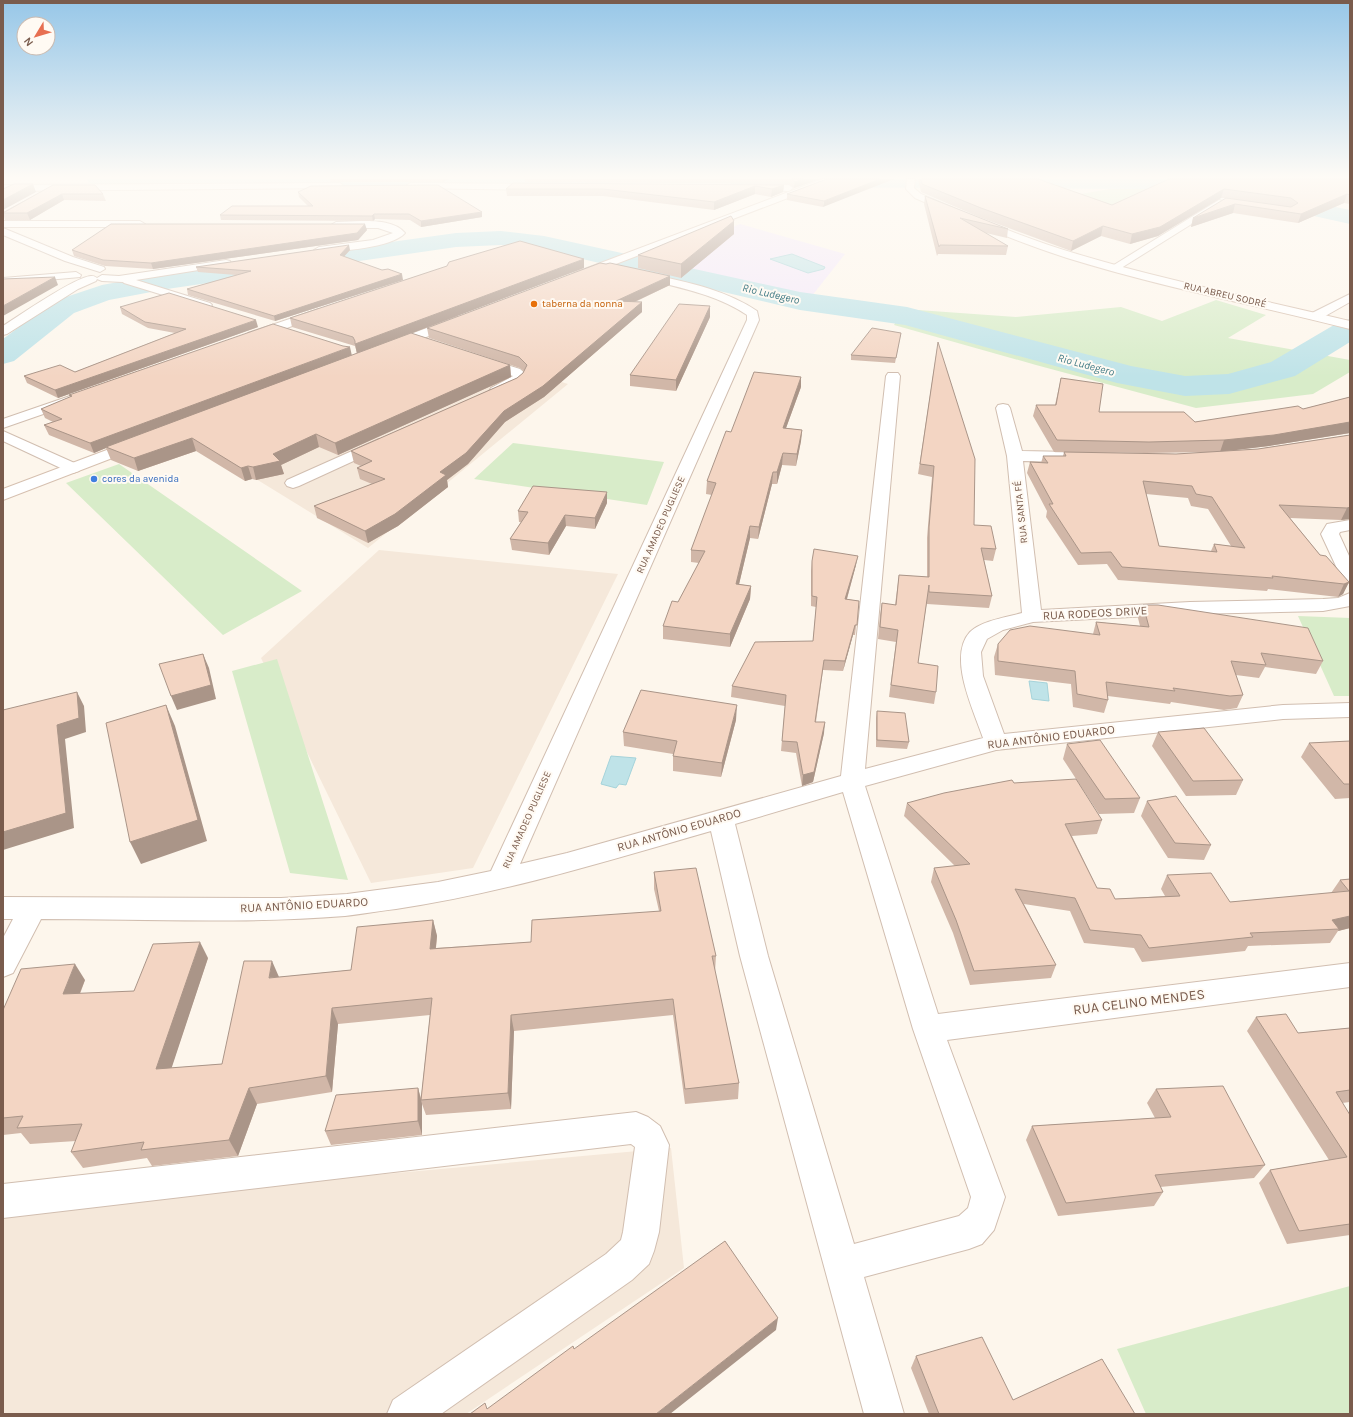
<svg xmlns="http://www.w3.org/2000/svg" width="1353" height="1417" viewBox="0 0 1353 1417" font-family="Karla,sans-serif">
<style>
.residential{fill:#f5e8da}
.education{fill:#f3e8fa}
.green{fill:#d8ecc9}
.water{fill:#bfe3e8;stroke:#a5d3da}
.lines{fill:none;stroke-linecap:round;stroke-linejoin:round}
.river{fill:#bfe3e8;fill-rule:evenodd}
.street-casing{stroke:#d1beb0;stroke-width:2}
.secondary-casing{stroke:#d6c0b0;stroke-width:2}
.street{fill:#fff;fill-rule:evenodd}
.secondary{fill:#fff;fill-rule:evenodd}
.wall{fill:#d1b7a8;fill-rule:evenodd}
.shaded-wall{fill:#aa9588}
.building{fill:#f3d5c3;stroke:#aa9588;fill-rule:evenodd}
.food-dot{fill:#e8710a;stroke:#fffaf3;stroke-width:1.5}
.shop-dot{fill:#3f7fe0;stroke:#fffaf3;stroke-width:1.5}
.labels{text-anchor:middle;dominant-baseline:central;stroke-width:4;stroke-linejoin:round;paint-order:stroke}
.far-street-label{font-size:10px;fill:#7a5c4d;stroke:#fffaf3}
.far-food-label{font-size:10px;fill:#c56008;stroke:#fffaf3;text-anchor:start}
.far-shop-label{font-size:10px;fill:#366cbe;stroke:#fffaf3;text-anchor:start}
.far-water-label{font-size:11px;font-style:italic;fill:#437c86;stroke:#fffaf3}
.street-label{font-size:12px;fill:#7a5c4d;stroke:#fffaf3}
.near-street-label{font-size:14px;fill:#7a5c4d;stroke:#fffaf3}
</style>
<rect width="100%" height="100%" fill="#fdf6ec"/>
<path class="residential" d="M428 339 568 384 368 548 227 461Z
M379 550 618 574 473 868 371 883 261 658Z
M671 1148 684 1268 466 1414H3V1212L275 1184Z"/>
<path class="education" d="M740 224 845 254 811 297 653 261Z"/>
<path class="green" d="M1110 189H1147L1127 204 972 212Z
M1216 300 1266 315 1228 338 1350 360V372L1313 394 1196 408 1036 365 894 325 904 309 1016 317 1121 307 1162 321Z
M513 443 664 462 647 505 474 479Z
M119 464 302 591 223 635 66 483Z
M1298 616 1350 618V696H1334Z
M277 659 348 880 290 873 232 671Z
M1350 1286V1414H1146L1117 1349Z"/>
<path class="water" d="M792 254 825 267 824 269 808 273 770 259Z
M1029 681 1047 683 1049 701 1032 699Z
M611 756 636 758 626 785 619 784 616 788 601 784Z"/>
<g class="lines">
<path class="river" d="M86 179H610L611 181 608 185 601 187 96 185 89 183Z
M730 179H1188L1215 182 1350 210V224L1215 194 1171 189 739 187 732 185 729 181Z
M501 231 544 236 800 292 907 307 1131 366 1185 376 1228 374 1271 362 1339 322 1350 319V342L1295 376 1229 394 1185 396 1117 383 905 325 800 310 544 250 501 245 456 247 167 289 109 300 74 313 14 361 3 364V339L54 301 102 285 167 273 456 233Z"/>
<defs>
<path id="street" d="M340 183 344 186 343 188 3 191V185Z
M410 183 538 184 542 187 538 190 407 188 406 186Z
M754 185H789L793 188 789 191 751 190 750 188Z
M1219 200 1222 201 1223 203 1222 205 1118 270 1114 271 1109 268Z
M3 221H140L145 224 140 227H3Z
M361 221C375 221 395 221 405 233 392 248 339 251 319 253L314 250 319 247 373 240 393 233 378 228H336L331 225 336 222Z
M3 228 73 257 104 267 105 269 100 272 65 261 3 235Z
M226 260 230 261 231 263 230 265 136 280 210 303 212 305 210 307H202L124 283 123 282 102 281 97 279 96 281 78 289 7 334 3 335V326C20 315 75 277 91 276 94 276 94 276 97 278L102 275 119 276Z
M76 272 81 275 80 277 3 284V278Z
M641 272C681 281 723 288 757 311L759 320 520 864 567 853 841 776 886 376 888 373H898L900 376 865 769 983 738C974 711 947 657 970 632 981 621 1007 617 1022 613L1007 456 996 408 998 405 1003 404 1008 405 1010 408 1022 451 1072 452 1077 454 1080 457 1077 460 1072 462 1023 461 1041 610 1190 602 1323 599 1338 598 1350 593V606L1323 611 1190 614 1033 622 1003 630 987 639 981 652 983 676 1004 734 1283 705 1350 703V717L1283 719 996 750 865 786 938 1014 1350 963V987L947 1040 1005 1197 994 1230 982 1244 969 1249 864 1277 904 1414H864L740 956 711 831C607 861 504 893 396 909 379 911 362 914 345 916 245 924 142 919 41 919L13 973 3 977V938L13 919H3V897L281 898 347 894 438 882 491 871 747 320V315C715 293 675 287 637 277L636 275ZM843 792 913 1029 971 1197 968 1208 959 1216 854 1244 768 956 735 824Z
M1350 294V302L1320 319H1312L1310 316 1312 313Z
M319 309 323 311 325 313 323 315 256 339H248L246 336 248 333Z
M481 357 520 369 527 375 523 383C513 388 502 397 491 394L489 391 491 388 513 376 476 364 474 361 476 358Z
M70 396 75 397 77 400 75 403 3 428V419Z
M3 431 79 465 81 468 79 471 73 473 67 471 3 441Z
M379 439 384 441 387 444 384 447 299 486 293 488 287 486 285 483 287 480Z
M1350 520V530L1340 532 1339 534 1350 558V583L1343 581 1341 577 1321 534 1327 524Z
M636 1112 648 1117 660 1126 669 1145 659 1232 654 1251 649 1264 632 1280 441 1414H387L393 1400 606 1254 621 1240 623 1232 635 1147 631 1144 3 1218V1184Z"/>
<path id="secondary" d="M823 179H833L832 181 582 277 578 278 573 275 574 273Z
M907 179H915L914 188 921 194C972 216 1023 238 1077 254 1167 281 1259 299 1350 321V329C1256 305 1160 287 1067 258 1015 241 965 220 915 198L906 189Z
M456 317 460 318 462 321 460 324 395 349H387L385 346 387 343Z
M136 439 141 441 144 444 141 447 3 500V489Z"/>
</defs>
<use href="#street" class="street-casing"/>
<use href="#secondary" class="secondary-casing"/>
<use href="#street" class="street"/>
<use href="#secondary" class="secondary"/>
</g>
<path class="wall" d="M330 179H449L443 182H331Z
M525 179H820L794 188 789 184 525 182Z
M827 179 823 207 787 200V194Z
M918 179H1038L1112 205 1169 179H1350V204L1344 203 1298 223 1233 213 1191 227 1193 218 1226 198H1221L1158 236 1130 244 1101 236 1071 251 979 217 921 192Z
M53 185 103 194 106 201 64 200 30 220H5L3 212Z
M784 185 783 192 771 197 755 194 714 210 603 196H507L506 189Z
M298 192 482 217 421 227 410 220 375 219 373 221 221 220 220 215 308 206 299 197Z
M925 196 1008 229 1007 238 986 233 1008 246 1006 255 938 254 937 256 924 204Z
M734 221V234L681 278 638 268V255Z
M367 230 358 240 153 269 105 266 74 256 72 250Z
M350 250 344 256 403 280 275 321 188 295 187 289 236 275 198 272 196 267Z
M584 268 411 333 510 365 511 377 338 455 319 447 281 465 284 474 256 480 252 479 245 481 196 451 138 471 111 460 106 448 94 453 49 435 44 425 53 422 45 418 41 409 70 397 69 395 352 355 357 353 355 346 292 327 290 318Z
M670 285 635 302 642 312 544 397 505 422 468 464 447 480 448 487 398 526 368 543 317 518 314 506 372 484 360 479 357 468 361 466 354 463 351 451 517 378 523 373 524 371 520 368 429 338 427 328Z
M120 307 258 327 58 398 27 383 24 376 75 372 175 333 148 328 122 314Z
M710 317 676 391 630 386V375Z
M901 333 895 363 851 360V355Z
M938 342 974 525 996 549 993 561 984 560 992 596 989 608 927 604V601L918 663 936 692 934 704 889 697 896 642 878 639 880 615 882 603 895 605 899 575 927 577V538L932 477 918 474Z
M1061 378 1099 412 1195 422 1303 409 1350 397V433L1269 446 1225 451 1258 449 1350 435V519L1341 520 1290 518 1320 555 1349 582 1343 594 1338 597 1268 589 1267 591 1118 580 1107 564 1078 565 1046 517 1047 511 1027 473 1030 462 1041 463 1043 456H1063L1064 452 1176 454 1214 452 1146 453 1054 452 1033 416 1036 405H1055ZM1146 494 1188 498 1191 506 1208 509 1231 546 1214 544 1211 551 1159 546Z
M801 387 786 428 802 430 801 441 796 466 782 465 777 484H772L758 539 750 538 739 584 751 586 750 599 730 647 663 639V626L678 602 699 563 691 562V550L712 495 706 494 707 481 731 432Z
M607 503 595 529 566 526 549 555 512 550 510 539 521 522H519L518 511Z
M812 561 856 565 847 599 859 601 855 635H853L843 671 823 670 816 722 824 733 813 782 802 786 796 753 781 751 785 706 731 697 732 686 813 641 816 607 811 606V571Z
M1143 605 1323 661 1316 674 1265 667 1259 678 1236 675 1243 695 1237 708 1224 710 1171 702 1170 704 1108 696V700L1104 713 1073 707 1071 684 995 675 994 657 998 644 1093 634 1096 622 1140 626 1138 618Z
M877 711 909 742 907 749 876 747V718Z
M736 720 721 777 673 771V754L624 746 623 732Z
M1158 732 1243 780 1236 795 1186 796 1152 746Z
M1350 741V798L1335 799 1301 757 1309 743Z
M1067 744 1140 798 1134 813 1099 814 1063 759Z
M1014 783 1102 820 1097 834 1072 836 1097 888 1115 899 1165 896 1161 889 1167 875 1230 902 1331 893 1340 880 1350 879V928L1338 931 1330 943 1248 946 1245 951 1142 962 1134 948 1084 943 1070 911 1024 904 1056 965 1051 978 970 985 953 933 931 882 934 868 955 866 904 816 907 803Z
M1147 801 1211 845 1204 860 1168 858 1141 816Z
M654 872 716 956 715 972 739 1083 738 1099 685 1104 673 1015 514 1031 511 1109 426 1115 422 1104V1135L331 1145 325 1131 418 1088 421 1098 430 1015 338 1024 332 1092 257 1104 238 1156 152 1166 147 1158 83 1168 71 1152 76 1141 30 1144 21 1133 3 1135V1010L85 980 80 994 134 991 208 958 171 1068 222 1064 279 977 351 970 433 920 437 936 436 948 531 942 659 911 654 889Z
M1256 1017 1298 1033 1350 1028V1102L1342 1103 1350 1115V1235L1287 1244 1259 1183 1270 1170 1329 1160 1247 1031Z
M1156 1089 1265 1165 1254 1178 1160 1187 1163 1192 1154 1206 1058 1216 1026 1140 1032 1126 1155 1118 1147 1103Z
M916 1356 1013 1400 1135 1414H929L911 1368Z"/>
<path class="shaded-wall" d="M443 179H449L443 182Z
M804 179H820L794 188 795 182Z
M880 179H894L823 207 824 201Z
M33 184 36 192 3 210V200Z
M784 185 783 192 771 197 772 189Z
M755 186V194L714 210V202Z
M1224 189 1221 198 1158 236 1130 244 1132 234Z
M62 194 64 200 30 220 27 213Z
M1347 194 1344 203 1298 223 1301 214Z
M1235 204 1233 213 1191 227 1193 218Z
M482 212V217L421 227V221Z
M374 214 375 219 373 221 372 216Z
M734 221V234L681 278V264Z
M365 224 367 230 358 240 153 269 151 263Z
M1103 226 1101 236 1071 251 1073 241Z
M349 245 350 250 341 260 340 255Z
M584 259V268L357 354 355 344Z
M402 274 403 280 275 321 274 316Z
M670 276V285L617 310 616 301Z
M55 277 58 285 3 316V306Z
M642 302V312L544 397 505 422 468 464 447 480 448 487 398 526 368 543 365 531 440 472 504 411Z
M710 306V317L676 391V380Z
M256 320 258 327 58 398 55 390Z
M350 347 352 356 106 447V448L94 453 90 443Z
M510 365 511 377 338 455 335 443Z
M801 377V387L782 439 783 428Z
M1350 422V433L1269 446 1220 452 1224 440Z
M802 430 801 441 796 466 797 454Z
M316 434 319 447 281 465 284 474 256 480 253 467 273 454Z
M192 438 196 451 138 471 134 458Z
M783 453 782 465 777 484V472Z
M248 466 252 479 245 481 241 468Z
M773 472 772 484 758 539 759 527Z
M607 492V503L595 529V518Z
M1350 507V519L1341 520 1347 508Z
M565 515 566 526 549 555 548 543Z
M750 526V538L736 597V584Z
M858 556 856 565 844 609 845 599Z
M1349 582 1343 594 1338 597 1344 584Z
M751 586 750 599 730 647V634Z
M855 625 853 635 843 671 845 661Z
M203 654 209 668 216 699 177 710 171 696Z
M77 692 84 706 86 732 65 739 74 828 3 850V832L57 725Z
M166 705 175 726 207 841 141 864 130 842Z
M737 705 736 720 721 777 722 763Z
M825 722 824 733 813 782 802 786 803 775Z
M1350 916V928L1338 931 1339 929 1332 920Z
M433 920 437 936 434 965 430 949Z
M200 942 208 958 166 1085 156 1069Z
M272 961 279 977 269 978Z
M75 964 85 980 73 1010 63 994Z
M332 1008 338 1024 332 1092 326 1076Z
M511 1015 514 1031 511 1109 508 1093Z
M249 1088 257 1104 238 1156 229 1140Z
M418 1088 422 1104V1135L418 1121Z
M778 1318 776 1330 670 1414H656Z"/>
<path class="building" d="M791 179H804L795 182Z
M827 179H880L824 201 787 194Z
M921 179H1038L1112 205 1169 179H1350V195L1347 194 1301 214 1235 204 1193 218 1226 198 1291 207 1298 203 1291 198 1224 189 1160 227 1132 234 1103 226 1073 241 981 208 922 184Z
M513 183 784 185 772 189 755 186 714 202 603 189H506Z
M14 184H33L3 200V189Z
M53 185H95L103 194H62L27 213H3Z
M438 185 482 212 421 221 409 214H374L372 216 220 215 232 206H313L298 192 311 186Z
M925 196 1008 229 960 218 1008 246 940 245 939 247Z
M731 216 734 221 681 264 638 255Z
M111 224H365L357 233 151 263 103 260 72 250Z
M520 241 584 259 355 344V341L353 337 290 318 447 266 449 262Z
M349 245 340 255 382 270 388 269 402 274 274 316 187 289 251 271 196 267Z
M600 263 606 264 610 263 670 276 616 301 642 302 543 386 504 411 466 453 440 472 446 475 395 514 365 531 314 506 385 479 357 468 372 461 351 451 517 378 523 373 527 365 519 357 427 328Z
M55 277 3 306V279Z
M169 293 256 320 55 390 24 376 60 365 75 372 186 329 145 322 120 307Z
M679 304 710 306 676 380 630 375Z
M273 324 343 346 350 347 90 443 44 425 62 419 41 409 72 396 69 395Z
M872 328 901 333 896 358 851 355Z
M411 333 510 365 335 443 316 434 273 454 280 461 253 467 248 466 241 468 192 438 134 458 106 447Z
M938 342 975 459 974 525 991 526 996 549 981 548 992 596 929 592V585L918 663 938 666 936 692 891 685 898 630 880 627 882 603 896 605 899 575 929 577V527L934 466 920 464Z
M754 372 801 377 783 428 802 430 797 454 783 453 777 472H773L759 527 750 526 736 584 751 586 730 634 663 626 672 601 678 602 705 551 691 550 716 483 707 481 726 431 731 432Z
M1061 378 1103 384 1099 412H1184L1195 422 1298 406 1303 409 1350 397V422L1274 435 1224 440 1149 442 1057 440 1036 405H1056Z
M1350 435V507L1347 508 1279 505 1320 555 1326 556 1349 582 1344 584 1272 576 1273 578 1122 567 1111 552 1081 553 1049 504H1053L1030 462 1048 463 1043 456H1066L1064 452 1176 454 1258 449ZM1143 481 1192 486 1196 494 1212 497 1245 548 1214 544 1217 552 1159 546Z
M533 486 607 492 595 518 565 515 548 543 510 539 528 512 518 511Z
M814 549 858 556 845 599 859 601 857 625H855L845 661 824 660 815 722H825L814 772 803 775 797 742 782 741 786 695 732 686 755 642 813 641 817 597 812 596V561Z
M1143 605H1158L1308 628 1323 661 1261 653 1266 665 1231 661 1243 695 1230 696 1173 688 1175 691 1106 682 1108 700 1077 694 1075 671 998 661V644L1010 630 1030 626 1100 635 1096 622 1149 627Z
M203 654 211 685 171 696 159 664Z
M641 690 737 705 722 763 673 756 677 741 623 732Z
M77 692 79 718 57 725 66 813 3 832V710Z
M166 705 198 820 130 842 106 723Z
M877 711 905 713 909 742 877 740Z
M1204 728 1243 780 1193 781 1158 732Z
M1100 740 1140 798 1105 799 1067 744Z
M1350 741V784H1344L1309 743Z
M1076 779 1102 820 1065 824 1097 888 1110 889 1115 899 1180 896 1167 875 1211 873 1230 902 1349 891 1340 880 1350 879V916L1332 920 1339 929 1250 933 1253 937 1149 948 1141 935 1090 930 1075 898 1015 889 1056 965 974 971 956 920 934 868 970 864 907 803 944 793 1012 780 1014 783Z
M1176 796 1211 845 1175 843 1147 801Z
M696 868 716 956H712L739 1083 685 1089 673 999 511 1015 508 1093 421 1100 432 998 332 1008 326 1076 249 1088 229 1140 141 1150 144 1142 71 1152 82 1124 17 1128 23 1116 3 1118V1010L21 969 75 964 63 994 134 991 153 944 200 942 156 1069 222 1064 244 961H272L269 978 351 970 357 927 433 920 430 949 531 942 532 920 661 911 654 872Z
M1286 1014 1298 1033 1350 1028V1090L1336 1092 1350 1115V1224L1299 1231 1270 1170 1347 1157 1256 1017Z
M1223 1086 1265 1165 1155 1175 1163 1192 1066 1203 1032 1126 1171 1117 1156 1089Z
M418 1088V1121L325 1131 336 1095Z
M725 1241 778 1318 656 1414H470L485 1403 487 1409 573 1346 574 1349Z
M982 1337 1013 1400 1102 1359 1135 1414H939L916 1356Z"/>
<linearGradient id="sky" x2="0" y2="1"><stop stop-color="#97c7e8"/><stop offset="0.47" stop-color="#fefbf6"/><stop offset="1" stop-color="#fefbf6" stop-opacity="0"/></linearGradient>
<rect width="1353" height="377" fill="url(#sky)"/>
<circle class="food-dot" cx="534" cy="304" r="4"/>
<circle class="shop-dot" cx="94" cy="479" r="4"/>
<g class="labels">
<g class="far-street-label">
<text transform="translate(1225 295) rotate(13)">RUA ABREU SODRÉ</text>
<text transform="translate(1021 512) rotate(-96)">RUA SANTA FÉ</text>
<text transform="translate(661 525) rotate(-66)">RUA AMADEO PUGLIESE</text>
<text transform="translate(527 820) rotate(-66)">RUA AMADEO PUGLIESE</text>
</g>
<g class="far-food-label">
<text x="542" y="304">taberna da nonna</text>
</g>
<g class="far-shop-label">
<text x="102" y="479">cores da avenida</text>
</g>
<g class="far-water-label">
<text transform="translate(771 294) rotate(13)">Rio Ludegero</text>
<text transform="translate(1086 365) rotate(15)">Rio Ludegero</text>
</g>
<g class="street-label">
<text transform="translate(1095 613) rotate(-3)">RUA RODEOS DRIVE</text>
<text transform="translate(1051 737) rotate(-7)">RUA ANTÔNIO EDUARDO</text>
<text transform="translate(679 830) rotate(-16)">RUA ANTÔNIO EDUARDO</text>
<text transform="translate(304 905) rotate(-3)">RUA ANTÔNIO EDUARDO</text>
</g>
<g class="near-street-label">
<text transform="translate(1139 1002) rotate(-7)">RUA CELINO MENDES</text>
</g>
</g>
<rect width="1353" height="1417" fill="none" stroke="#7a5c4d" stroke-width="8"/>
<g transform="translate(36 36) rotate(232)"><circle r="19" fill="#fffaf3" stroke="#cabbb1"/>
<path d="M0-3L7 15L0 10L-7 15Z" fill="#e76f51"/>
<text y="-6" font-size="11" font-weight="bold" text-anchor="middle" fill="#7a5c4d">N</text>
</g>
</svg>
